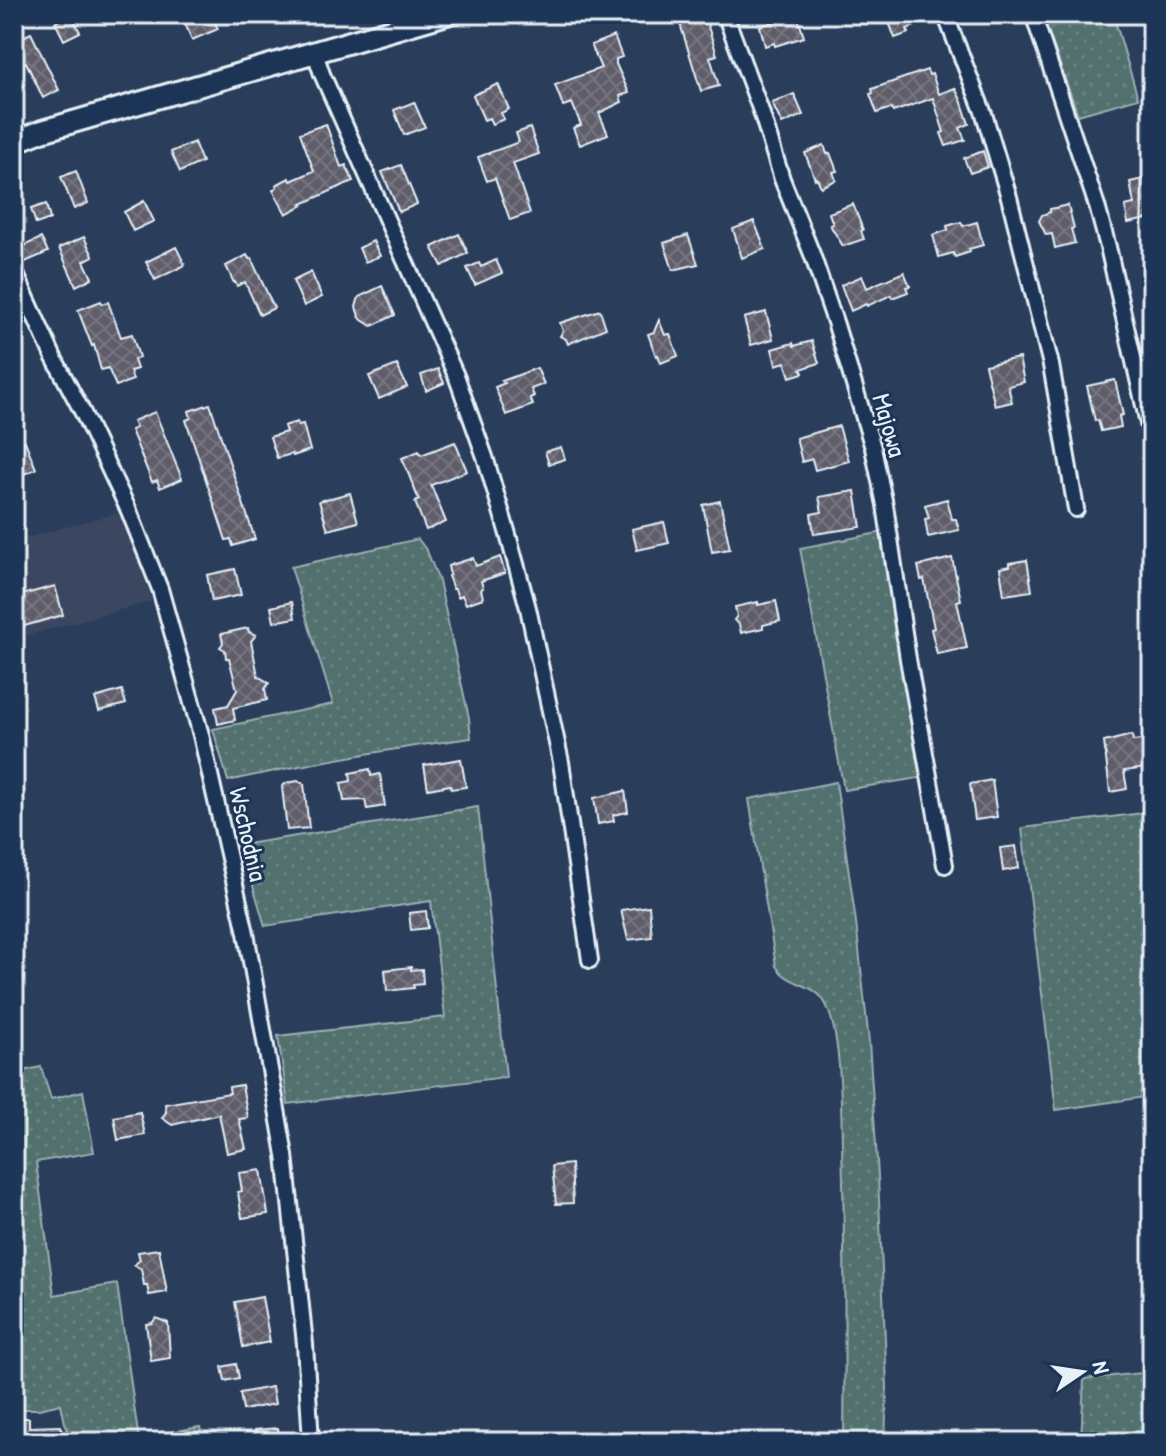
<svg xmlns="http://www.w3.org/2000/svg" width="1166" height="1456" viewBox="0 0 1166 1456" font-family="'Patrick Hand',sans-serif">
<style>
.built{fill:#3a4760}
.grass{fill:url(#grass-dots);stroke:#9cb0b3;stroke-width:2}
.building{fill:url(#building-cross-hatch);stroke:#e8f1f8;stroke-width:2}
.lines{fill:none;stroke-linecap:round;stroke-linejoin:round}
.minor-casing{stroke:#e8f1f8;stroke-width:20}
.secondary-casing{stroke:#e8f1f8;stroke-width:26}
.minor{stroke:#1d3557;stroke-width:14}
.secondary{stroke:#1d3557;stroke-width:20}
.labels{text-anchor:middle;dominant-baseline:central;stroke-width:6;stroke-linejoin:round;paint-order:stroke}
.street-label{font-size:26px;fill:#e8f1f8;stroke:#1d3557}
</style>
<defs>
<pattern id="grass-dots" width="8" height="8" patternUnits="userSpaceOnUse" patternTransform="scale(2)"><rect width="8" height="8" fill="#516f6e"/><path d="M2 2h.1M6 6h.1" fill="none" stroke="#6a8483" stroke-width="1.8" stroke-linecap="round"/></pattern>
<pattern id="building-cross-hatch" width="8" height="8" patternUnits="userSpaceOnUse" patternTransform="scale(2)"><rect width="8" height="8" fill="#5f5d6a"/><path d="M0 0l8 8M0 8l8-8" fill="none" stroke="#767580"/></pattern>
</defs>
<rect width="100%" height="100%" fill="#2a3d5b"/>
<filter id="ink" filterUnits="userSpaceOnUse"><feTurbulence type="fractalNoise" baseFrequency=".0125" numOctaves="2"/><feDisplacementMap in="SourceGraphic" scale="16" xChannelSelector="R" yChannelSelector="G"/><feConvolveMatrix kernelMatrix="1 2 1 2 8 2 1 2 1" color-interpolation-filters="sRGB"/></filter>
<g filter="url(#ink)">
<path class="built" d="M118 513 131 542 152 601 14 639V541Z"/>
<path class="grass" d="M1042 14H1113L1138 98 1078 115Z
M884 532 925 777 844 790 800 548Z
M418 539 427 551 439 581 469 718 471 738C389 749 308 763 228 781L213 729 333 704 291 567Z
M836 782 856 922 869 1042 878 1176 887 1387 885 1442H844C845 1343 845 1244 842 1144 841 1109 842 1030 824 1001 815 986 796 985 784 975 781 973 778 969 776 966L749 799Z
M478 807 506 1077 288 1104 278 1036 445 1017 431 901 265 926 241 845Z
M1152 812V1096L1056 1110 1022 828Z
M41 1067 51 1099 83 1091 94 1152 36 1162 54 1295 117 1284 138 1434 141 1442H69L61 1404 39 1409H14V1073Z
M1152 1372V1442H1081L1084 1379Z
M200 1427 203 1442H145L148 1436Z"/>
<path class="building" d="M71 14 80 32 64 40 55 22Z
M181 14H211L218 29 192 40Z
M677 14H704L717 55 710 57 719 86 701 91Z
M886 14H935L936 17 907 29 909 33 895 38Z
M797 15 804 37 775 46 774 43 765 46 760 26Z
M31 33 59 90 43 98 26 62 14 67V41Z
M614 36 622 57 616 59V64L629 93 620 96 622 102 599 113 608 134 580 145 573 128 581 125 572 103 563 106 555 85 601 68 591 45Z
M927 70 929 75 932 74 939 94 955 88 961 100 969 124 960 128 965 140 946 146 941 133 944 132 933 98 893 112 891 108 877 113 870 94 873 93 872 89Z
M498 84 509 109 501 113 504 119 492 124 489 118 484 120 473 95Z
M794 94 803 115 782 124 772 103Z
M414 102 425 127 404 135 394 110Z
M326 124 341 167 346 165 353 181 302 204 303 205 286 214 273 190 277 187 276 185 289 178 291 181 314 171 300 133Z
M530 128 539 154 513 163 530 213 510 220 495 178 487 181 478 157 519 142 516 133Z
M194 142 202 162 180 172 171 152Z
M824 145 827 154 830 153 837 171 833 172 836 180 821 187 817 178 815 179 805 153Z
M983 151 988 167 970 173 964 158Z
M401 165 417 204 399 212 382 172Z
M76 171 88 203 74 209 61 177Z
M1152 177V218L1128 223 1125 206 1134 204 1130 182Z
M144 201 154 221 133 231 124 212Z
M46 204 50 219 36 224 31 209Z
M853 204 863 230 861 231 864 239 843 246 830 225 833 224 829 213Z
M1068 205 1074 228 1071 229 1075 243 1055 248 1052 234 1046 235 1039 221 1042 215 1050 212V209Z
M754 221 765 249 742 258 733 229Z
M961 222 963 226 977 222 983 245 969 249 970 252 955 257 953 253 939 257 933 235 948 230 947 226Z
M459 234 468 253 442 266 432 247Z
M688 235 698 264 673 270 664 243Z
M84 237 93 256 84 261 92 278 76 286 59 248Z
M41 238 48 252 23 263 17 249Z
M373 241 380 256 365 262 359 248Z
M176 247 185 265 155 280 146 262Z
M247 255 249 259 251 258 274 308 260 315 245 282 237 286 235 282 234 283 226 266Z
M496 260 502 273 475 285 467 268 479 263 481 267Z
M311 272 322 297 304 306 293 281Z
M904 272 910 286 906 287 908 292 892 298 891 295 867 306 866 304 851 311 841 285 862 276 867 288Z
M382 286 395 315 372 326 362 320 359 316 356 307 359 297Z
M101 301 102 304 108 302 121 337 132 334 139 357 134 360 137 369 130 371 133 380 116 386 108 368 101 370 94 345 92 346 78 310Z
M600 310 606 328 568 344 566 339 560 336 563 331 560 323Z
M766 312 773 339 751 345 744 318Z
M659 320 665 335 670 334 678 356 661 363 658 355 656 356 648 334 654 332Z
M812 341 819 363 801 369 803 373 790 377 785 362 776 365 772 349 793 343 794 346Z
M1019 358 1024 382 1008 386 1012 402 995 406 985 365Z
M397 365 407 387 379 399 369 376Z
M537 368 544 384 531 389 534 396 530 398 533 405 506 415 495 387 505 383 502 381Z
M438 369 444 383 426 391 421 375Z
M1115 380 1123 415 1119 416 1121 427 1101 431 1098 420 1095 421 1087 386Z
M210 404 255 539 233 546 231 539 226 540 186 420 191 418 189 411Z
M155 412 182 479 160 488 157 480 152 482 131 430 136 428 133 421Z
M297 422 298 425 303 424 310 450 293 456 292 454 277 458 270 437 286 432 284 426Z
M839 426 849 461 815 470 812 459 802 462 796 438Z
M25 441 36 469 14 478V445Z
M455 442 467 471 431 485 446 522 426 530 415 502 419 500 402 458 419 451 421 455Z
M561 447 565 459 549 464 545 452Z
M855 491 861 527 814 534 811 514 822 512 819 497Z
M350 493 358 522 328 530 319 501Z
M947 499 952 519H956L959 530 928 537 925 519 929 518 925 505Z
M720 501 730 549 712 552 703 505Z
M664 522 669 543 637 550 632 529Z
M500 557 505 573 481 581 483 588 481 589 483 598 466 604 462 595 458 597 455 589H453L448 576 450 575 448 566 473 558 476 566Z
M952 558 961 600 957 601 967 648 937 654 931 629 934 628 924 579 921 580 918 566Z
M1027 560 1032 591 1004 595 1000 568 1010 566 1009 563Z
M235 569 241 595 212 601 207 575Z
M55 586 63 615 14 629V597Z
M776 601 780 621 763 625V628L741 633 739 624 734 620 737 616 735 607 758 602V605Z
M292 602 295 618 274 622 271 607Z
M248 628 249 632 256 635 251 641 258 676 269 683 265 689 267 700 233 708 235 720 218 724 215 708 228 705 237 690 229 658H226L225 650 220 647 223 643 221 634Z
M122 690 126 704 99 711 95 698Z
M1132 735 1133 741 1143 740 1147 768 1124 771 1127 789 1110 792 1104 742Z
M461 759 466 787 451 789 450 785 428 789 424 765Z
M370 769 371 776 380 774 385 806 367 809 365 800 344 801 341 783 351 781 350 773Z
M992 780 997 817 975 820 970 784Z
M298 781 304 784 309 828 287 830 282 787 286 783Z
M625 791 628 812 613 815 614 821 598 824 594 798Z
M1016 846 1019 868 1003 871 1000 848Z
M649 906 652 937 628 940 621 910Z
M426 911 428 928 411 930 409 913Z
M411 967V970L422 969 423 984 413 985 414 988 387 991 385 970Z
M242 1085 248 1118 239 1119 246 1149 227 1153 219 1114 172 1125 162 1118 166 1112 165 1104 230 1093 229 1087Z
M140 1112 145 1135 118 1140 114 1117Z
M571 1164 573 1203 556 1204 552 1166Z
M261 1170 268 1214 242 1218 238 1192 242 1191 239 1173Z
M159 1249 167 1292 149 1295 147 1285H144L141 1269 134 1265 140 1260 138 1252Z
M262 1297 270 1342 243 1347 235 1302Z
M156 1318 168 1323 170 1358 151 1361 146 1324 152 1323Z
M236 1364 239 1378 225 1381 222 1367Z
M272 1387 275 1404 243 1410 240 1393Z
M14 1418H29V1427L61 1426 62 1440H14Z
M278 1428 280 1442H256L255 1430Z"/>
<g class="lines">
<defs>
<path id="minor" d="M725 14 761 111 782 179 812 254 836 325 873 448 885 505 908 659 945 865
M945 14 984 114 1009 197 1051 365 1076 509
M1033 14 1097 206 1108 247 1152 441
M315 53 322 74 457 378 485 457 507 531 528 608 561 762 590 960
M14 270 53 356 83 413 129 511 160 589 201 735 246 933 285 1155 305 1344 311 1442"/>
<path id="secondary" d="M14 142 42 131 447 14"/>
</defs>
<use href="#minor" class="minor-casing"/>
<use href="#secondary" class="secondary-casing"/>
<use href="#minor" class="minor"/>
<use href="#secondary" class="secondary"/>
</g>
</g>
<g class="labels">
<g class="street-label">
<text transform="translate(890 425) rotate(74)">Majowa</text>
<text transform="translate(249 834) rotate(77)">Wschodnia</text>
</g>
</g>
<rect width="1166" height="1456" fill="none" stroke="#1d3557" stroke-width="48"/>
<rect x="24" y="24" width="1118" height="1408" fill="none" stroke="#e8f1f8" stroke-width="3" filter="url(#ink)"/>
<g transform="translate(1082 1372) rotate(77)" stroke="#1d3557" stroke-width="6" paint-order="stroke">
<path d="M0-6L14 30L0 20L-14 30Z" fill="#e8f1f8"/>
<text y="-12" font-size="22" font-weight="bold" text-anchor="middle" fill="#e8f1f8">N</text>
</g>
</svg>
